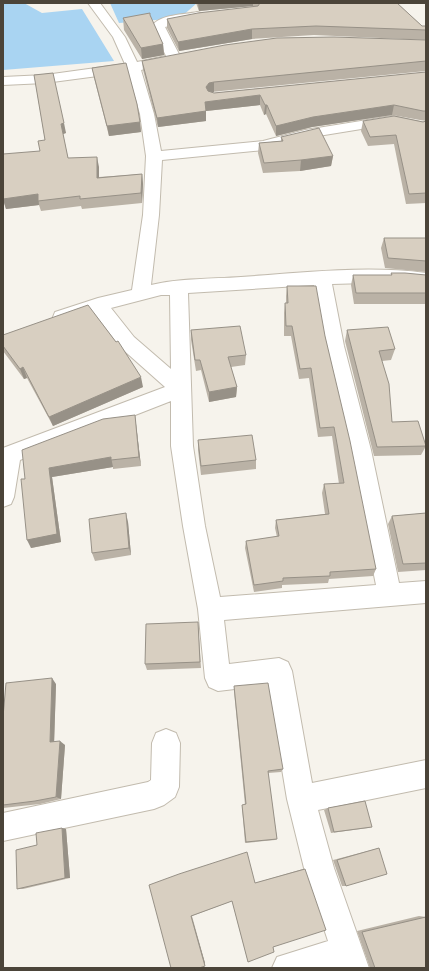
<svg xmlns="http://www.w3.org/2000/svg" width="429" height="971" viewBox="0 0 429 971" font-family="Overpass,sans-serif">
<style>
.water{fill:#a9d4f2}
.lines{fill:none;stroke-linecap:round;stroke-linejoin:round}
.street-casing{stroke:#c2bbae;stroke-width:2}
.street{fill:#fff;fill-rule:evenodd}
.wall{fill:#bab2a6}
.shaded-wall{fill:#979187}
.building{fill:#d8cfc1;stroke:#979187}
</style>
<rect width="100%" height="100%" fill="#f6f3ec"/>
<path class="water" d="M3 3H24L42 13 82 9 114 61 3 70Z
M110 3H197L180 18 119 23Z"/>
<g class="lines">
<defs>
<path id="street" d="M88 3H100L125 37 137 62 166 56 152 26C160 14 184 15 197 12L201 13 203 16 201 19 165 27 181 58 179 61 141 70 154 114 161 151 263 141 305 130 392 116 420 122 426 121V129L420 130 392 124 306 138 264 150 162 160 159 215 151 285C180 278 212 279 241 277 302 273 365 265 426 273V285L402 282 332 284 344 346 371 450 399 583 426 581V603L224 620 229 664 279 658 288 662 292 671 312 783 426 760V788L318 810 334 868 369 968H272L277 957 328 941 304 868 287 799 268 685 218 691 209 687 205 678 198 609 183 526 171 446V401L20 460 14 497 11 504 3 507V448L165 387 120 347 94 313 62 324 55 322 53 317 55 312 98 298 132 290 143 215 146 156 140 114 128 72 45 83 3 85V77L45 75 125 64 113 37ZM314 285 324 346 349 450 376 585 220 597 205 526 193 446 188 293ZM161 295H170L171 369 134 337 111 308Z
M166 729 176 733 180 743 179 787 175 797 164 805 154 809 3 841V813L148 782 151 780 152 743 156 733Z"/>
</defs>
<use href="#street" class="street-casing"/>
<use href="#street" class="street"/>
</g>
<path class="wall" d="M196 3H397L422 26H426V40L314 35 252 39 179 51 167 28V19L256 6H253L199 11Z
M150 16 163 44 164 55 142 59 124 30 123 18Z
M426 40V71L211 92 214 93 426 72V120H420L392 115 312 127 276 136 266 114 264 115 260 105 206 111V121L158 127 143 70 142 61Z
M92 68 140 122 141 132 109 136 94 78Z
M34 75 66 133 63 134 68 158 99 167V177L142 174 143 184 142 203 82 209 81 206 41 211 39 205 6 209 3 200 40 151 45 140Z
M363 121 423 122 426 121V203L406 204 394 144 368 146 361 131Z
M281 137 333 156 331 166 300 171 263 173 258 153 259 143 281 141Z
M384 238H426V272L385 268 381 248Z
M391 273 426 275V304H354L351 285 353 275H391Z
M287 286 325 336 376 569 373 576 329 579 328 583 282 585V588L254 592 245 548 246 541 277 537 275 528 276 520 325 514 322 493 324 484H339L332 436 318 437 309 378 299 379 291 336H284V313L285 303H286V296Z
M191 330 246 355 245 365 231 367 237 387 236 397 209 402 201 370 196 371 191 340Z
M347 330 395 349 391 360 382 361 392 422 426 446 421 455 374 456 345 341Z
M3 335 143 387 53 426 27 378 24 379 3 351Z
M135 415 136 424 141 466 113 469V467L52 477 61 542 31 548 25 479Z
M198 440 256 460V469L201 475 198 450Z
M426 513V570L398 572 388 524 392 516Z
M128 522 131 555 95 561 92 553Z
M198 622 201 668 147 670 145 664Z
M56 684 54 742 65 745 61 799 40 804 3 808V717Z
M234 686 283 769 281 772 268 773 277 839 275 840 245 843 242 807V805H245L234 691Z
M328 808 372 827 368 828 331 833 324 810Z
M62 828 66 829 70 878 23 889H17L37 845Z
M379 848 346 886H342L333 860Z
M303 869H305L273 947 248 962 232 901 192 916 205 963V966L149 885 255 883Z
M419 916 426 917V968H370L357 931Z"/>
<path class="shaded-wall" d="M198 3H253V6L199 11Z
M252 29V39L179 51 178 42Z
M163 44 164 55 142 59 141 48Z
M214 82V92L209 93 206 96V87L209 83Z
M260 95V105L206 111V121L158 127 157 118 205 102Z
M265 105H267L266 114 264 115Z
M394 105 392 115 312 127 276 136V126L313 117Z
M140 122 141 132 109 136 107 126Z
M64 123 66 133 63 134 61 124Z
M333 156 331 166 300 171 301 160Z
M97 157 99 167V188L97 178Z
M142 174 143 184 142 203 141 193Z
M38 194 39 205 6 209 3 199Z
M23 367 27 378 24 379 20 369Z
M141 377 143 387 53 426 49 417Z
M237 387 236 397 209 402V392Z
M135 415 136 424 141 466 139 457Z
M111 457 113 467 52 477 61 542 31 548 27 540 49 468Z
M126 513 128 522 131 555 129 548Z
M52 678 56 684 54 746 50 742Z
M60 741 65 745 61 799 56 797Z
M62 828 66 829 70 878H65Z
M191 915 205 963V966L191 916Z"/>
<path class="building" d="M260 3H397L422 26H426V30L316 26 252 29 178 42 167 19 198 13 258 6Z
M150 13V15L163 44 141 48 123 18Z
M334 37 426 40V61L214 82 209 83 206 87 208 91 214 93 426 72V111H423L394 105 313 117 276 126 267 105H265L260 95 205 102 206 111 157 118 142 61 225 45 277 38Z
M126 63 137 104 140 122 107 126 92 68Z
M53 73 64 123 61 124 68 158 97 157V178L142 174 141 193 80 199V196L38 201V194L3 199V154L40 151 38 141 45 140 34 75Z
M394 116 423 122 426 121V193L409 194 396 135 370 137 363 121Z
M319 128 333 156 301 160 264 163 259 143 283 141 281 137Z
M384 238H426V261L388 258Z
M391 273H405L426 275V293H356L353 275H392Z
M287 286H316L325 336 350 441 376 569 330 572V576L283 578V581L254 585 246 541 279 536 276 520 329 514 324 484 344 483 334 427 320 428 311 368 300 369 292 326H286L285 303H288Z
M88 305 116 342 118 341 141 377 49 417 23 367 20 369 3 346V335Z
M240 326 246 355 228 357 237 387 209 392 200 360H195L191 330Z
M388 327 395 349 379 351 389 384 392 422 418 421 426 446 377 447 347 330Z
M135 415 139 457 111 460V457L49 468 57 534 27 540 21 479H25L22 450 103 419Z
M252 435 256 460 201 466 198 440Z
M126 513 129 548 92 553 89 519Z
M426 513V563L403 564 392 516Z
M198 622 200 662 145 664 146 624Z
M52 678 50 742 60 741 56 797 35 801 3 805V717L6 683Z
M268 683 283 769 268 771 277 839 246 842 242 805 246 804 234 686Z
M365 801 372 827 334 832 328 808Z
M62 828 65 878 17 889 16 850 37 845 36 833Z
M379 848 387 874 346 886 337 860Z
M247 852 255 883 305 869 326 930 273 947 274 952 248 962 232 901 191 916 205 966 199 968H171L149 885 179 874Z
M426 917V968H375L362 932Z"/>
<rect width="429" height="971" fill="none" stroke="#4b4439" stroke-width="8"/>
</svg>
